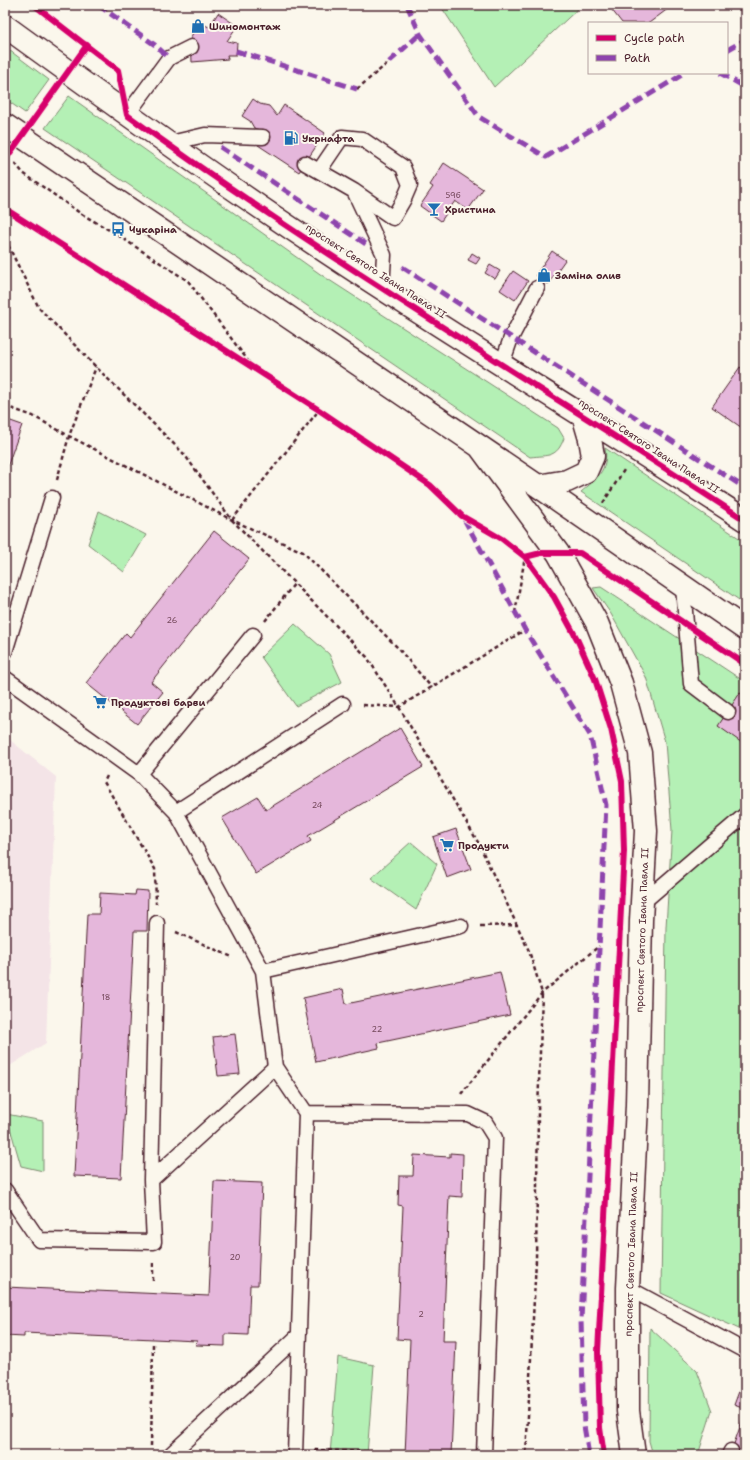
<svg xmlns="http://www.w3.org/2000/svg" width="750" height="1460" viewBox="0 0 750 1460" font-family="'Shantell Sans',sans-serif">
<style>
.built{fill:#f4e4e7}
.green{fill:#b4f0b5;stroke:#7f8870}
.building{fill:#e5b7db;stroke:#4a1f2b}
.lines{fill:none;stroke-linecap:round;stroke-linejoin:round}
.lane-casing{stroke:#4a1f2b;stroke-width:17}
.secondary-casing{stroke:#4a1f2b;stroke-width:25}
.path{stroke:#4a1f2b;stroke-width:2.5;stroke-dasharray:4 3;stroke-linecap:butt}
.lane{stroke:#fbf7ec;stroke-width:14}
.secondary{stroke:#fbf7ec;stroke-width:22}
.quiet{stroke:#8e44ad;stroke-width:5;stroke-dasharray:10 5;stroke-linecap:butt}
.cycleway-casing{stroke:#fbf7ec;stroke-width:8}
.cycleway{stroke:#d6006c;stroke-width:6}
.labels{text-anchor:middle;dominant-baseline:central;stroke-width:4;stroke-linejoin:round;paint-order:stroke}
.number-label{font-size:8px;fill:#714557}
.poi-label{font-size:10px;font-weight:bold;fill:#4a1f2b;stroke:#fbf7ec;text-anchor:start}
.street-label{font-size:10px;fill:#4a1f2b;stroke:#fbf7ec}
</style>
<rect width="100%" height="100%" fill="#fbf7ec"/>
<filter id="ink" filterUnits="userSpaceOnUse"><feTurbulence type="fractalNoise" baseFrequency=".025" numOctaves="2"/><feDisplacementMap in="SourceGraphic" scale="8" xChannelSelector="R" yChannelSelector="G"/><feConvolveMatrix kernelMatrix="1 2 1 2 8 2 1 2 1" color-interpolation-filters="sRGB"/></filter>
<g filter="url(#ink)">
<path class="built" d="M5 736 56 777 46 1043 5 1069Z"/>
<path class="green" d="M440 5H582L494 87Z
M5 47 49 80 25 113 5 99Z
M69 96 323 276 558 428 564 438C557 458 548 455 530 457L45 128Z
M605 448 745 542V604L581 492C596 479 609 470 605 448Z
M99 511 146 535 124 572 88 544Z
M601 587 745 682V1301L739 1329 661 1293 666 927 672 830 665 742 646 677 611 614 593 588Z
M295 624 329 654 342 682 296 706 261 657Z
M411 842 437 864 416 910 371 878Z
M6 1114 43 1121V1171L21 1166Z
M650 1328 697 1371 712 1411 698 1455H653L649 1441Z
M338 1357 374 1365 367 1455H330Z"/>
<path class="building" d="M608 5H673L649 23H622Z
M218 13 237 26 227 41 237 43 236 55H227L228 59 192 62 191 37 198 22 209 27Z
M253 99 260 104 269 106 277 116 284 105 325 133 299 172 258 145 266 132 254 128 250 121 242 116Z
M444 163 483 189 468 210 455 201 441 221 420 206 433 187 430 185Z
M552 251 565 260 548 284 536 275Z
M472 253 480 258 476 264 468 260Z
M490 265 500 271 495 279 485 273Z
M513 271 528 281 515 300 500 290Z
M740 367 745 371V430L712 407Z
M5 419 22 425 5 473Z
M214 531 249 559 151 682 163 692 137 724 86 683 126 633 130 637Z
M740 693 745 696V745L718 726Z
M400 728 423 767 308 836 311 841 256 874 222 818 258 797 266 810Z
M456 829 471 869 447 878 433 837Z
M136 890 148 891 147 931H134L121 1178 74 1176 87 914H99L100 893 135 895Z
M500 972 510 1015 378 1043 379 1048 316 1062 303 998 343 989 346 1004Z
M235 1034 240 1074 218 1076 213 1037Z
M450 1153 463 1154 462 1197 449 1196 443 1341H456L451 1455H405L410 1340 397 1339 403 1206 398 1205 399 1176H413L414 1155 450 1157Z
M214 1181 262 1183 258 1285H250L248 1335 225 1334V1346L196 1345 197 1341 24 1333V1337L5 1336V1287L209 1296Z
M745 1375V1409L734 1405Z
M745 1413V1455H730Z"/>
<g class="lines">
<defs>
<path id="lane" d="M127 115 169 58 191 47
M166 144 205 135 263 137
M305 163 354 191 384 255 382 289
M319 171 342 137 362 139 403 167 410 185 404 199 393 218 354 191
M502 364 511 338 537 288
M683 587 691 684 728 712
M5 652 52 498
M5 678 139 774 176 812 263 971 275 1067 306 1113 295 1455
M139 774 253 635
M176 812 343 704
M642 903 745 815
M263 971 461 926
M306 1113 468 1114 485 1122 495 1138 484 1455
M151 1180 157 923
M5 1190 39 1240 154 1242 151 1180 275 1067
M628 1288 745 1351
M170 1455 297 1337
M729 1455 731 1451"/>
<path id="secondary" d="M5 26C129 116 254 206 383 289 503 367 625 441 745 520
M5 125 538 486 745 629
M480 447 558 553 597 623 621 683 640 753 646 831 641 920 637 1105 628 1288V1411L634 1455
M538 486 567 481 586 472 593 456 590 439 583 415"/>
</defs>
<use href="#lane" class="lane-casing"/>
<use href="#secondary" class="secondary-casing"/>
<path class="path" d="M34 5 118 70
M357 89 389 62
M35 118 54 91
M15 163 23 173 80 213 116 234 188 281 255 370
M5 239 39 308 96 367 184 454 232 520 367 657 399 707 479 844 529 951 542 993 538 1112 536 1260 526 1455
M5 406 33 416 69 436 232 520 303 552 398 648 432 688
M57 480 69 436 96 367
M603 503 624 470
M232 520 319 410
M515 613 525 557
M265 621 295 583
M363 705 399 707 525 630
M107 776 104 782 155 869 156 904
M480 926 518 925
M176 932 232 957
M461 1094 542 993 599 946
M153 1281V1261
M151 1446 153 1344
M314 1450 376 1452"/>
<use href="#lane" class="lane"/>
<use href="#secondary" class="secondary"/>
<path class="quiet" d="M98 5 155 45 169 58
M407 5 420 34 479 117 546 157 685 73
M727 50 745 40
M236 51 357 89
M389 62 420 34
M720 73 745 87
M220 147 366 244
M402 267 745 488
M464 519 525 630 590 735 606 805 581 1320 584 1426 589 1455"/>
<defs>
<path id="cycleway" d="M34 5 118 70 127 115C326 260 539 385 745 520
M5 160 87 45
M5 204 7 210 319 410 430 485 462 516 502 539 525 557 554 597 577 639 595 679 611 729 622 781 624 851 598 1352 600 1428 604 1455
M525 557 541 553H580L745 664"/>
</defs>
<use href="#cycleway" class="cycleway-casing"/>
<use href="#cycleway" class="cycleway"/>
</g>
</g>
<defs>
<symbol id="shop-bare" viewBox="-9 -9 18 18"><path d="M-5-2.5h2.3a2.7 3.5 0 0 1 5.4 0H5L5.5 6h-11ZM-1.5-2.5h3a1.5 2.3 0 0 0-3 0Z" fill="#1f6fb2" stroke="#fbf7ec" stroke-width="2.5" paint-order="stroke"/></symbol>
<symbol id="fuel-bare" viewBox="-9 -9 18 18"><path d="M-5.5-6h7V0h2V4h1.3V-2.5L3-4.5l.8-.8L6-3V5H2.5V1h-1V6h-7ZM-4.2-4.7v3.2H.2V-4.7Z" fill="#1f6fb2" stroke="#fbf7ec" stroke-width="2.5" paint-order="stroke"/></symbol>
<symbol id="bar-bare" viewBox="-9 -9 18 18"><path d="M-6-5H6L.8 .8V4.5H3.5V6h-7V4.5H-.8V.8Z" fill="#1f6fb2" stroke="#fbf7ec" stroke-width="2.5" paint-order="stroke"/></symbol>
<symbol id="bus-bare" viewBox="-9 -9 18 18"><path d="M-5-6H5V4H4V6H2V4H-2V6H-4V4H-5ZM-3.5-4V0h7V-4ZM-3.5 1.2v1.5H-2V1.2ZM2 1.2v1.5H3.5V1.2Z" fill="#1f6fb2" stroke="#fbf7ec" stroke-width="2.5" paint-order="stroke"/></symbol>
<symbol id="supermarket-bare" viewBox="-9 -9 18 18"><path d="M-6-5.5h2.5l.6 2H6L4.5 2H-2.5L-4.4-4H-6ZM-1.5 3.2a1.3 1.3 0 1 0 .1 0ZM3 3.2a1.3 1.3 0 1 0 .1 0Z" fill="#1f6fb2" stroke="#fbf7ec" stroke-width="2.5" paint-order="stroke"/></symbol>
</defs>
<g fill-rule="evenodd">
<use href="#shop-bare" x="188" y="16" width="20" height="20"/>
<use href="#fuel-bare" x="281" y="128" width="20" height="20"/>
<use href="#bar-bare" x="424" y="199" width="20" height="20"/>
<use href="#bus-bare" x="108" y="219" width="20" height="20"/>
<use href="#shop-bare" x="534" y="265" width="20" height="20"/>
<use href="#supermarket-bare" x="90" y="692" width="20" height="20"/>
<use href="#supermarket-bare" x="437" y="835" width="20" height="20"/>
</g>
<g class="labels">
<g class="number-label">
<text x="453" y="195">59б</text>
<text x="172" y="620">26</text>
<text x="317" y="805">24</text>
<text x="106" y="997">18</text>
<text x="377" y="1029">22</text>
<text x="235" y="1257">20</text>
<text x="421" y="1314">2</text>
</g>
<g class="poi-label">
<text x="209" y="26">Шиномонтаж</text>
<text x="302" y="138">Укрнафта</text>
<text x="445" y="209">Христина</text>
<text x="129" y="229">Чукаріна</text>
<text x="555" y="275">Заміна олив</text>
<text x="111" y="702">Продуктові барви</text>
<text x="458" y="845">Продукти</text>
</g>
<g class="street-label">
<text transform="translate(376 271) rotate(33)">проспект Святого Івана Павла II</text>
<text transform="translate(649 446) rotate(33)">проспект Святого Івана Павла II</text>
<text transform="translate(642 930) rotate(-88)">проспект Святого Івана Павла II</text>
<text transform="translate(631 1254) rotate(-88)">проспект Святого Івана Павла II</text>
</g>
</g>
<rect width="750" height="1460" fill="none" stroke="#fbf7ec" stroke-width="20"/>
<rect x="10" y="10" width="730" height="1440" fill="none" stroke="#4a1f2b" stroke-width="1.5" filter="url(#ink)"/>
<rect x="588" y="22" width="140" height="52" fill="#fbf7ec" stroke="#b4a19f"/>
<rect x="596" y="35" width="20" height="6" fill="#d6006c" stroke="#b4a19f"/>
<text x="624" y="42" font-size="12" fill="#4a1f2b">Cycle path</text>
<rect x="596" y="55" width="20" height="6" fill="#8e44ad" stroke="#b4a19f"/>
<text x="624" y="62" font-size="12" fill="#4a1f2b">Path</text>
</svg>
